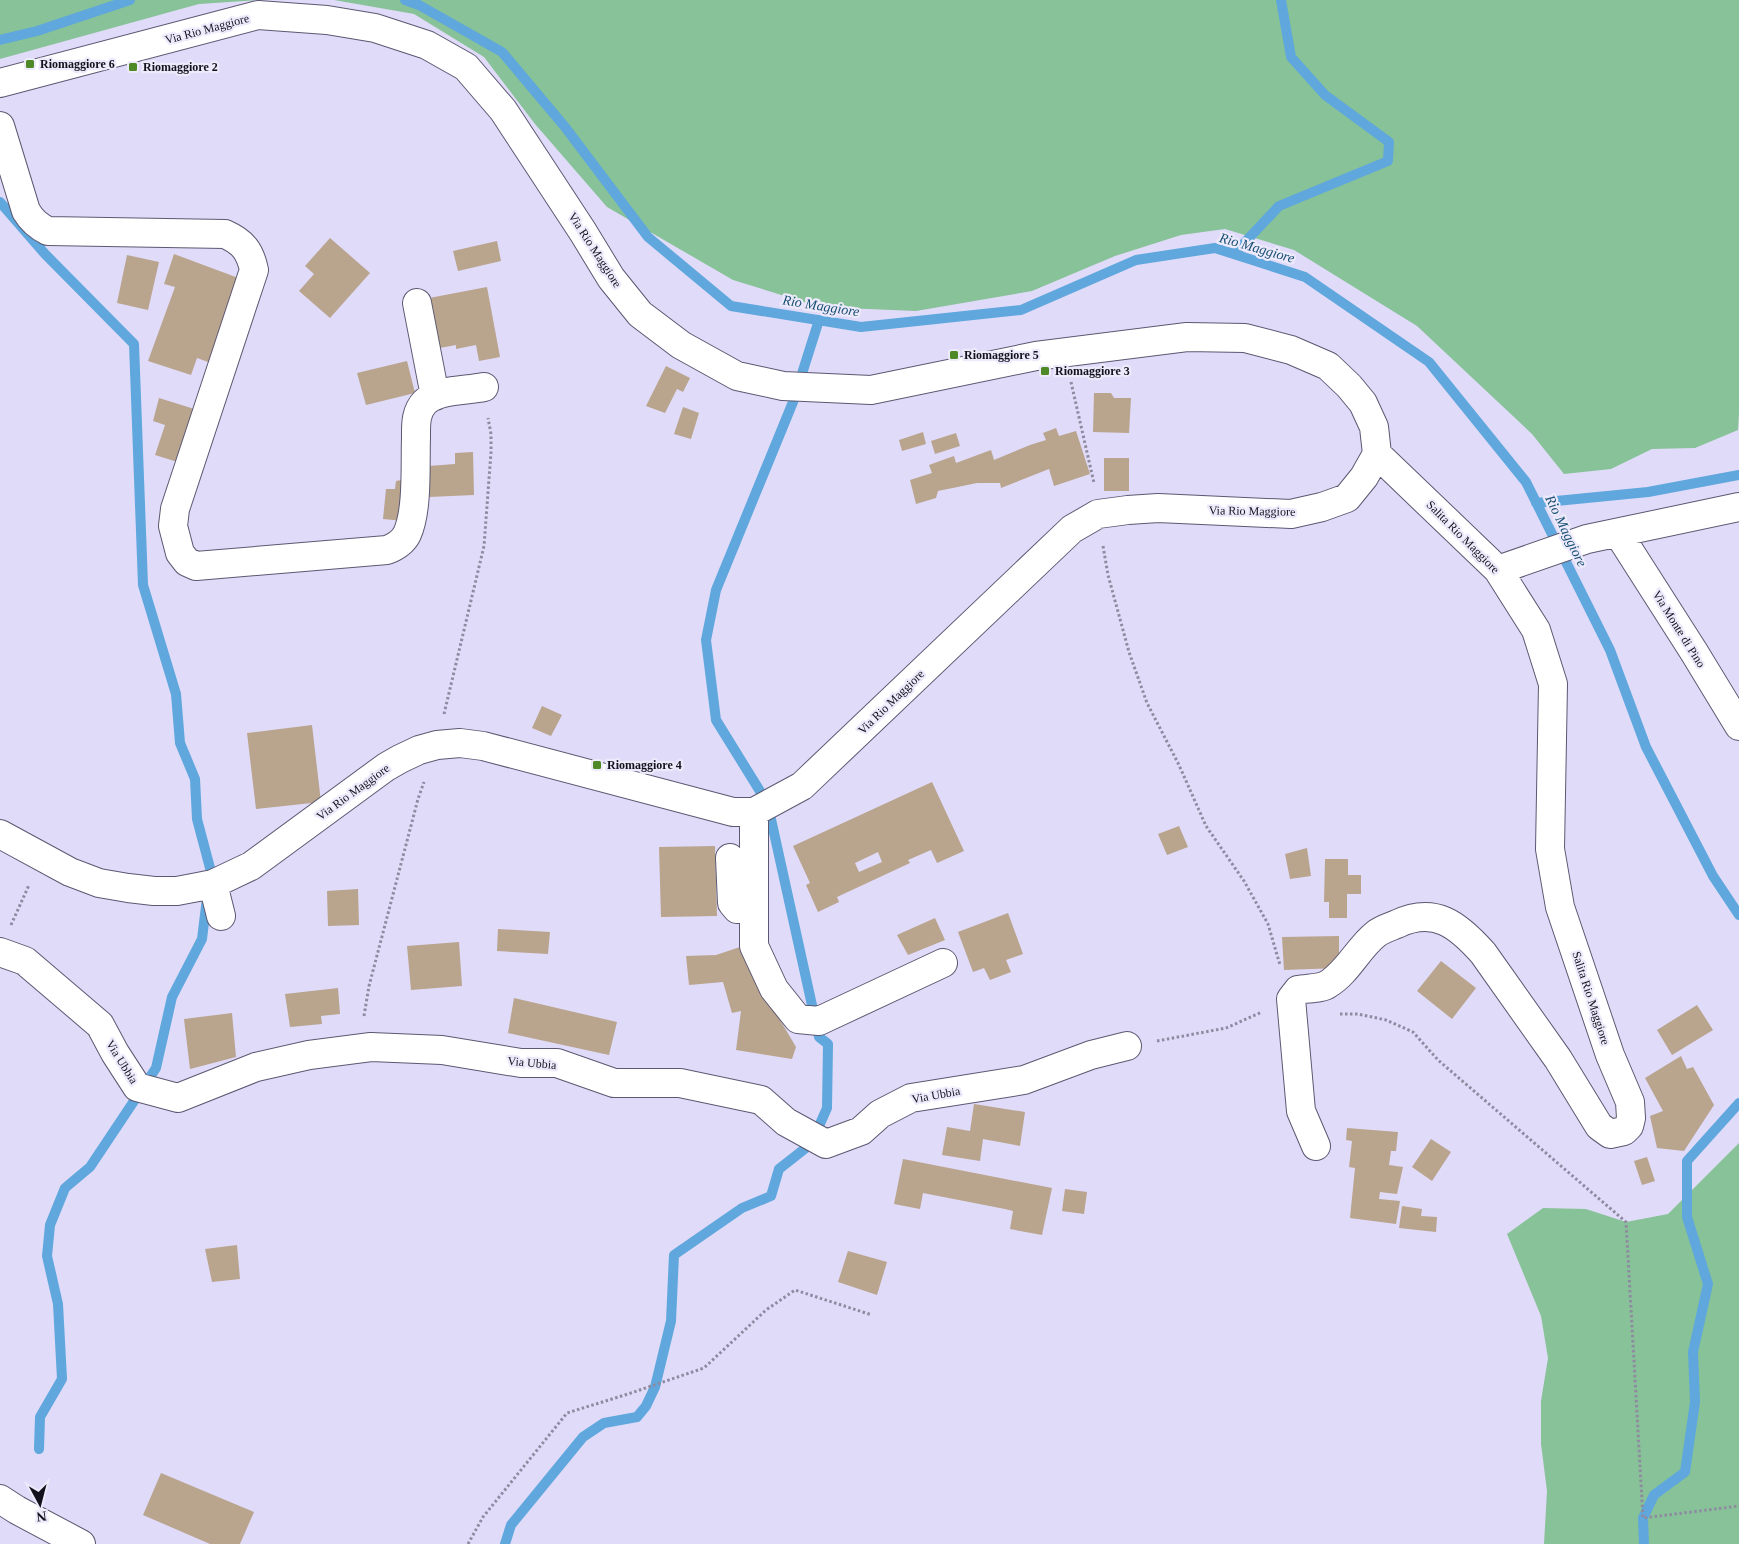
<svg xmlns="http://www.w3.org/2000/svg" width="1739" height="1544" viewBox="0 0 1739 1544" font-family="'Times New Roman',serif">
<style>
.green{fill:#88c298}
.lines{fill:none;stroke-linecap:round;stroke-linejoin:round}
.stream{stroke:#5fa7dd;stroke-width:10}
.building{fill:#b9a48d;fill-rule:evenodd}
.minor-casing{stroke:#5c5871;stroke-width:30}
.path{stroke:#8e8ba1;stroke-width:3;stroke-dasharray:2.5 2.5;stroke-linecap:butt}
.minor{stroke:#fff;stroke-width:28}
.poi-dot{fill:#4e8927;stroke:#edeafc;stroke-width:2}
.labels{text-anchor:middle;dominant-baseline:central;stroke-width:4.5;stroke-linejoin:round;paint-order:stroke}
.street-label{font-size:12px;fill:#13121c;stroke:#edeafc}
.poi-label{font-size:12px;font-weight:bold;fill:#13121c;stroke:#edeafc;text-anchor:start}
.water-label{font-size:14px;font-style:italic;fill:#194f73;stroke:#edeafc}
</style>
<rect width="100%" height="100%" fill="#e0dbf9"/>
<path class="green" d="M0 0H258L199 4 0 59Z
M334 0H1739V413L1738 430 1695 448 1652 449 1611 469 1564 474 1532 434 1417 326 1294 250 1225 229 1181 235 1115 256 1032 291 916 311 820 307 733 280 607 207 535 124 484 57 414 14Z
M1739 1143V1544H1544L1547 1491 1541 1444V1401L1548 1358 1541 1316 1507 1234 1543 1208 1586 1209 1626 1222 1668 1214Z"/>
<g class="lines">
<path class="stream" d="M405 0 419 5 502 52 565 127 648 237 731 306 861 327 1021 310 1136 260 1215 248 1305 277 1429 362 1526 482 1610 650 1646 747 1713 876 1739 915
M0 40 37 31 130 0
M0 202 45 254 134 344 143 585 176 694 180 743 195 779 197 819 210 868
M1234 254 1279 206 1388 161 1389 142 1325 95 1291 57 1281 0
M1536 503 1648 492 1739 475
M763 796 716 720 706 640 716 590 793 402 819 320
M39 1449 40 1417 62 1379 58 1304 47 1256 50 1225 65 1188 90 1167 156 1068 172 997 202 939 207 898
M505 1544 511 1525 583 1437 604 1423 637 1417 646 1406 655 1387 671 1321 674 1255 742 1208 771 1196 779 1169 807 1147 816 1133 827 1108 828 1044 819 1037 769 810
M1644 1544 1643 1518 1654 1495 1685 1472 1695 1402 1693 1352 1708 1284 1687 1217V1161L1739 1103"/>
</g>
<path class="building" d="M330 238 370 273 330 318 299 291 314 274 305 266Z
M497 241 501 261 458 271 453 251Z
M174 254 241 279 211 363 197 358 191 375 148 361 175 287 164 284Z
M127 255 159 262 148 310 117 303Z
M487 287 500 357 479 361 476 345 456 349V345L434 349 424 299Z
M407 361 415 393 366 405 357 373Z
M666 366 690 378 683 392 677 389 665 413 646 406Z
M1094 393H1111L1114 398H1131L1129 433 1093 432Z
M159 398 204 412 184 464 155 455 165 425 153 421Z
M683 407 699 413 691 439 674 434Z
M1056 428 1059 436 1076 431 1090 474 1054 486 1049 469 1001 488 1000 483H977L938 491 936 498 916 504 910 480 932 473 929 465 954 456 956 463 991 450 994 460 1030 445 1046 440 1043 433Z
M923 432 926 444 902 451 899 440Z
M956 433 960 446 935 454 931 441Z
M473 452 474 495 429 497 428 466 455 464V453Z
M1104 458H1129V491H1104Z
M407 479 404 521 383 519 386 489H395L396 481Z
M542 706 562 715 551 736 532 728Z
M312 725 321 802 256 809 247 733Z
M932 782 964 851 937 863 931 850 908 860 910 863 837 897 839 902 818 912 806 885 810 883 793 846ZM878 852 882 862 859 872 855 863Z
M1179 826 1188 847 1167 855 1158 834Z
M715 846 717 916 661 917 659 847Z
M1307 848 1311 876 1290 879 1285 854Z
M1325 859H1348V875H1361V894H1347V918H1329V902H1324Z
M358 889 359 925 328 926 327 891Z
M1008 913 1023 954 1006 960 1011 972 990 980 984 968 973 972 958 932Z
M935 918 945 940 908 955 897 935Z
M498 929 550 932 548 954 497 951Z
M1339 936V968L1284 970 1282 937Z
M459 942 462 986 411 990 407 946Z
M743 946 770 1003 796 1047 792 1059 736 1050 741 1011 732 1013 723 982 689 985 686 956 716 955Z
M1441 961 1476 988 1452 1019 1417 991Z
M338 988 340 1014 321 1016 322 1024 290 1027 285 994Z
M514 998 617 1022 609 1055 508 1033Z
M1697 1005 1713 1030 1672 1055 1657 1030Z
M232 1013 236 1057 190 1069 184 1019Z
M1681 1056 1687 1069 1693 1067 1714 1105 1684 1151 1657 1148 1650 1116 1663 1111 1645 1078Z
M974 1104 1025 1112 1020 1146 983 1139 980 1161 942 1155 947 1127 970 1131Z
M1347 1128 1398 1132 1396 1151H1391L1389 1165 1403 1167 1397 1194 1380 1192 1379 1199 1400 1201 1396 1224 1350 1218 1355 1168 1349 1167 1352 1141 1346 1140Z
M1431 1139 1451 1152 1432 1181 1412 1167Z
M1647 1157 1655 1181 1642 1185 1634 1161Z
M903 1159 1052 1188 1042 1235 1010 1229 1013 1211 1005 1209 923 1193 920 1209 894 1204Z
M1065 1189 1087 1192 1084 1214 1062 1211Z
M1402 1206 1422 1209 1421 1216 1437 1217 1436 1232 1399 1228Z
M237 1245 240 1279 212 1282 205 1249Z
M848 1251 887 1262 877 1295 838 1282Z
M161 1473 254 1512 240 1544H210L143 1515Z"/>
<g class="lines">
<defs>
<path id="minor" d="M0 83 258 15 327 20 375 28 427 45 466 67 503 110 583 232 611 278 640 314 681 345 737 376 783 386 871 390 1036 356 1187 337 1245 338 1291 350 1328 366 1349 386 1363 403 1374 427 1377 454 1364 477 1347 498 1322 507 1291 514 1158 508 1128 510 1098 514 1072 529 802 786 754 812H733L483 746 460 743 437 745 419 750 400 759 386 767 251 866 213 884 198 887 177 891H154L128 888 99 883 70 872 0 834
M0 126 26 211C32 221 38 226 48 231L225 234C243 242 250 251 254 270L175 509 173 526 180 553 187 562 196 566 387 550C395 547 403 542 407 534 418 510 415 465 416 438 416 426 415 412 425 402 439 389 465 391 484 387
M417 303 435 396
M1618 533 1694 652 1739 726
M1498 570 1587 539 1739 507
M754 812V946L774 989 798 1019 819 1021 943 963
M730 858 732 903 737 909 754 907
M213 884 221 916
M0 952 25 961 100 1025 115 1053 137 1087 178 1098 256 1067 309 1055 371 1047 442 1050 521 1063H557L614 1083H680L761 1100 786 1122 826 1144 861 1131 880 1114 911 1098 1024 1080 1091 1055 1127 1046
M1316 1146 1301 1111 1291 999 1298 990C1307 988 1321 989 1328 984 1348 972 1358 948 1376 934 1382 929 1390 927 1397 924 1435 906 1458 925 1483 953L1558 1059 1599 1126 1610 1134 1624 1131 1629 1126 1631 1118 1630 1102 1610 1055 1560 907 1550 849 1553 684 1536 630 1498 570 1377 454
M0 1499 17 1510 81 1544"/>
</defs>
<use href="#minor" class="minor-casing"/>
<path class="path" d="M1071 382 1094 483
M1103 546 1108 575 1129 652 1147 703 1179 765 1206 826 1244 881 1268 924 1280 965
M444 714 484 546 491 452V434L488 418
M11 925 29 885
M1340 1014H1358L1386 1020 1413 1032 1438 1060 1626 1222 1643 1518 1739 1506
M364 1016 369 986 418 799 424 782
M1157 1041 1226 1028 1262 1012
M468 1544 483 1517 567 1413 628 1394 704 1368 766 1310 795 1290 872 1315"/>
<use href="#minor" class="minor"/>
</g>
<g class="poi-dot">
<rect x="25" y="59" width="10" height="10" rx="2.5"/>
<rect x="128" y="62" width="10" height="10" rx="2.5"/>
<rect x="949" y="350" width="10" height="10" rx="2.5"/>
<rect x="1040" y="366" width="10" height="10" rx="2.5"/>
<rect x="592" y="760" width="10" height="10" rx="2.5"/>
</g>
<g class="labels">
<g class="street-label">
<text transform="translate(207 29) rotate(-15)">Via Rio Maggiore</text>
<text transform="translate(595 250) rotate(57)">Via Rio Maggiore</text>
<text transform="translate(1252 511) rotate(1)">Via Rio Maggiore</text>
<text transform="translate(1463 537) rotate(45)">Salita Rio Maggiore</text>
<text transform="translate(1679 629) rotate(58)">Via Monte di Pino</text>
<text transform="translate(891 702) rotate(-44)">Via Rio Maggiore</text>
<text transform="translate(353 792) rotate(-36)">Via Rio Maggiore</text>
<text transform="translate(1591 998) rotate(72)">Salita Rio Maggiore</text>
<text transform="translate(122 1062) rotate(58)">Via Ubbia</text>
<text transform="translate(532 1063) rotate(5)">Via Ubbia</text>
<text transform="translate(936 1095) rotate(-10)">Via Ubbia</text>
</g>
<g class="poi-label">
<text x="40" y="64">Riomaggiore 6</text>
<text x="143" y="67">Riomaggiore 2</text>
<text x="964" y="355">Riomaggiore 5</text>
<text x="1055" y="371">Riomaggiore 3</text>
<text x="607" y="765">Riomaggiore 4</text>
</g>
<g class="water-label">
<text transform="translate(1257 248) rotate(16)">Rio Maggiore</text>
<text transform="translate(821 306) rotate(9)">Rio Maggiore</text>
<text transform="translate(1566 531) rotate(64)">Rio Maggiore</text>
</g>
</g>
<g transform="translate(40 1504) rotate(173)" stroke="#edeafc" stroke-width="4" paint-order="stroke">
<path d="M0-4L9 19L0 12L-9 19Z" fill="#13121c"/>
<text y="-8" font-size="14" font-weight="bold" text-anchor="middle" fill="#13121c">N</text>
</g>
</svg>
